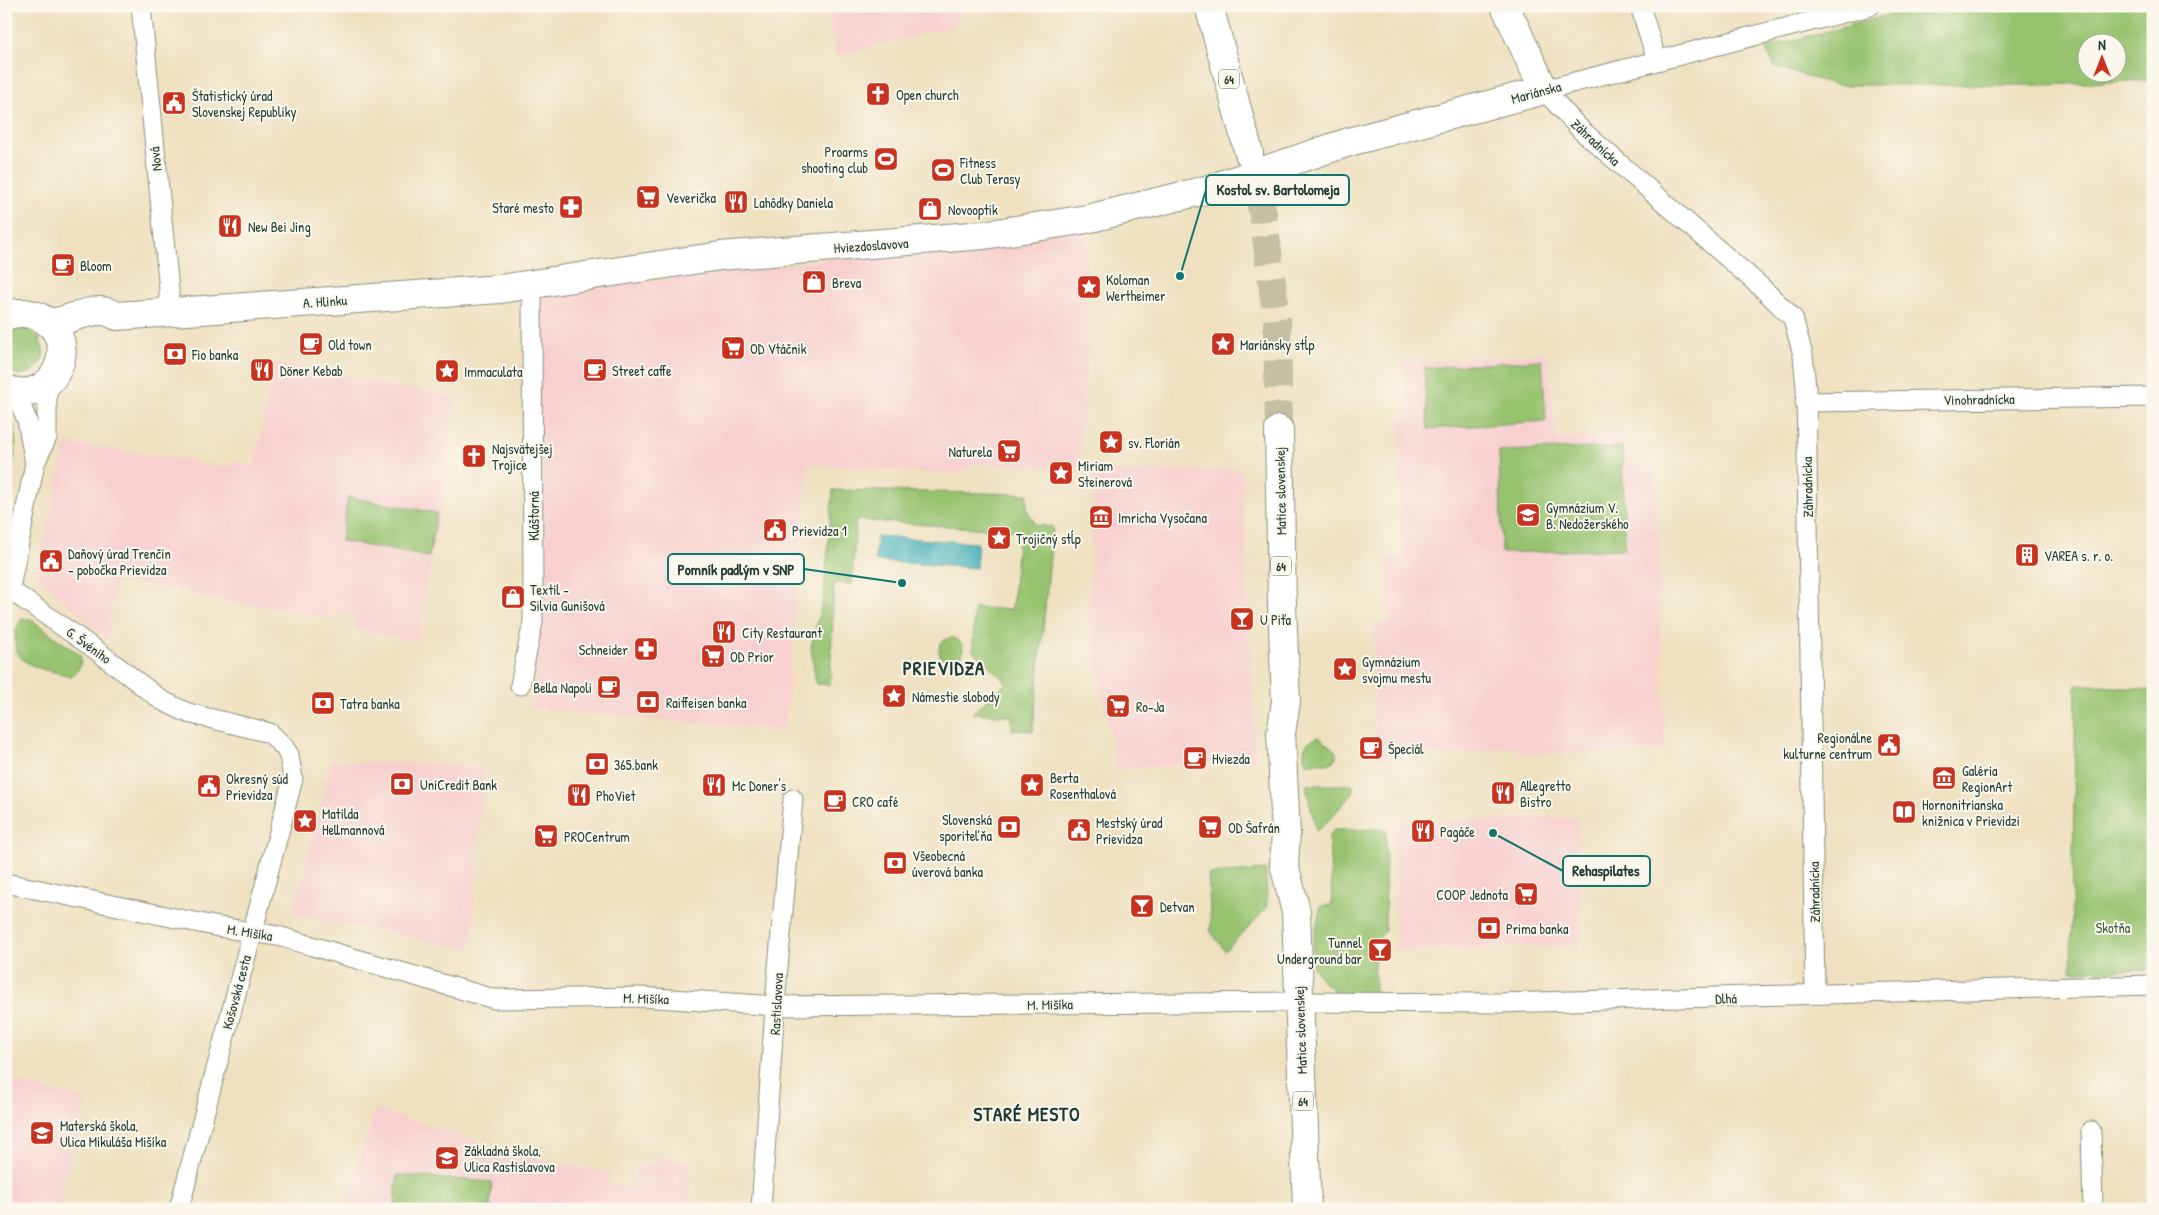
<svg xmlns="http://www.w3.org/2000/svg" width="2159" height="1215" viewBox="0 0 2159 1215" font-family="'Patrick Hand',sans-serif">
<style>
.built{fill:#f7d0cf}
.green{fill:#97c370;stroke:#5b8052;fill-rule:evenodd}
.water{fill:#3daeb8;stroke:#2e7676}
.lines{fill:none;stroke-linecap:round;stroke-linejoin:round}
.primary-tunnel{stroke:#c5c0a4;stroke-width:28;stroke-dasharray:28 14;stroke-linecap:butt}
.street-casing{stroke:#878f7a;stroke-width:21}
.secondary-casing{stroke:#878f7a;stroke-width:30}
.primary-casing{stroke:#878f7a;stroke-width:30}
.street{stroke:#fff;stroke-width:19}
.secondary{stroke:#fff;stroke-width:28}
.primary{stroke:#fff;stroke-width:28}
.labels{text-anchor:middle;dominant-baseline:central;stroke-width:4;stroke-linejoin:round;paint-order:stroke}
.shield{fill:#fbf7ec;stroke:#61756b;stroke-width:1}
.shield-label{font-size:12px;font-weight:bold;fill:#1f3d34}
.street-label{font-size:14px;fill:#1f3d34;stroke:#fbf7ec}
.poi-label{font-size:14px;fill:#1f3d34;stroke:#fbf7ec;text-anchor:start}
.park-label{font-size:14px;fill:#3d5e43;stroke:#fbf7ec}
.district-label{font-size:19px;font-weight:bold;letter-spacing:1px;fill:#1f3d34;stroke:#fbf7ec}
.leader{fill:none;stroke:#0f766e;stroke-width:2}
.callout-dot{fill:#0f766e;stroke:#fbf7ec;stroke-width:2}
.callout{fill:#fbf7ec;stroke:#0f766e;stroke-width:2}
.callout-label{font-size:15px;text-anchor:middle;font-weight:bold;fill:#1f3d34}
</style>
<rect width="100%" height="100%" fill="#fbf7ec"/>
<filter id="ink" filterUnits="userSpaceOnUse"><feTurbulence type="fractalNoise" baseFrequency=".02" numOctaves="2"/><feDisplacementMap in="SourceGraphic" scale="10" xChannelSelector="R" yChannelSelector="G"/><feConvolveMatrix kernelMatrix="1 2 1 2 8 2 1 2 1" color-interpolation-filters="sRGB"/></filter>
<filter id="wash" filterUnits="userSpaceOnUse"><feTurbulence type="fractalNoise" baseFrequency=".0096" numOctaves="4" result="noise"/><feDisplacementMap in="SourceGraphic" scale="20" xChannelSelector="R" yChannelSelector="G"/><feGaussianBlur stdDeviation="1.12" result="paint"/><feColorMatrix in="noise" values="0 0 0 0 0 0 0 0 0 0 0 0 0 0 0 0 0 1.4 0 .05"/><feComposite in="paint" operator="in"/></filter>
<g filter="url(#wash)">
<rect width="100%" height="100%" fill="#efe1c0"/>
<path class="built" d="M825 6H987L963 12 953 26 946 28 837 55Z
M1086 228 1088 344 1078 470 976 463 955 474 808 464 785 731 531 708 547 569 539 405V294Z
M1547 353 1557 439 1622 433 1626 464 1655 463 1665 750 1521 754 1512 747 1464 754 1375 756 1374 623H1389L1387 558 1401 557 1399 418 1407 417 1403 363Z
M274 363 455 397 442 505 416 642 354 629 355 615 328 610 326 617 196 596V592L116 580 107 641 37 574 66 443 181 459 230 468 231 461 255 465Z
M1242 469 1255 760 1117 769 1088 621 1095 472Z
M332 761 483 767 471 949 293 914Z
M1578 817 1581 945 1396 950 1392 822Z
M6 1080 86 1099 67 1174H63L61 1183 64 1185 58 1209 20 1207 18 1209H6Z
M375 1109 528 1157 610 1173 608 1183 632 1188 636 1168 663 1159 691 1161 689 1209H346Z"/>
<path class="green" d="M1922 6H2153V80L2045 85H1836L1775 67 1765 48ZM2086 42H2116V72H2086Z
M18 329H26L39 338 44 353C39 372 23 380 6 370V334Z
M1542 360 1546 421 1428 429 1424 368Z
M6 412C25 428 11 474 6 495Z
M1622 447 1625 549 1502 553 1499 451Z
M833 490 1027 494V510L1036 525 1053 527 1033 731 1012 730V716L972 713 1007 683 973 651 974 608 1012 609 1019 531 856 520 852 584 834 583 830 685 816 684 811 647 824 596Z
M348 497 437 513 429 557 341 541Z
M22 619H30L80 655C83 664 79 670 72 676 51 670 15 669 15 641 15 632 17 626 22 619Z
M939 650a12 12 0 1 1 24 0a12 12 0 1 1-24 0Z
M2076 684 2153 690V969L2071 971Z
M1319 737 1337 752 1336 758 1331 763H1306C1301 750 1305 740 1319 737Z
M1306 785H1353V793L1325 824 1316 831Z
M1386 829 1385 932 1374 942 1375 994H1338L1323 982 1313 967V942L1321 906 1332 905 1329 835 1334 830Z
M1266 870 1267 908 1225 951 1211 932 1208 874Z
M397 1175 492 1182 490 1209H395Z"/>
<path class="water" d="M877 536 978 543 976 568 875 561Z"/>
</g>
<g filter="url(#ink)">
<g class="lines">
<path class="primary-tunnel" d="M1249 153 1263 214 1277 321 1279 430"/>
<defs>
<path id="street" d="M141 6 169 290V312
M1640 6 1657 61
M15 392 27 420 35 463
M1805 402 2153 397
M6 587 96 650 161 700 188 713 270 733 284 747 289 755 293 779 179 1209
M10 588 35 463 47 437V383
M520 685 533 622 532 285
M6 883 219 927 278 936 494 999 641 997 776 1006 1299 1002 1499 1003 2153 985
M1815 994 1806 388 1803 355 1793 318 1761 287 1581 130 1544 90 1870 6
M2091 1131 2093 1209
M761 1209 777 979 793 799"/>
<path id="secondary" d="M6 316C16 312 26 312 37 316 85 335 56 409 6 389
M48 323C67 322 85 310 102 311 107 311 113 314 117 316L500 289 720 256 984 235 1087 219 1206 190 1349 142 1544 90 1505 6"/>
<path id="primary" d="M1209 6 1249 153
M1279 430 1282 605 1286 702 1281 733 1286 833 1284 864 1296 912 1307 1209"/>
</defs>
<use href="#street" class="street-casing"/>
<use href="#secondary" class="secondary-casing"/>
<use href="#primary" class="primary-casing"/>
<use href="#street" class="street"/>
<use href="#secondary" class="secondary"/>
<use href="#primary" class="primary"/>
</g>
</g>
<defs>
<symbol id="church-square" viewBox="-11 -11 22 22"><rect x="-9" y="-9" width="18" height="18" rx="4" fill="#c8321e" stroke="#fbf7ec"/><path d="M-1.2-6h2.4v3.5h3.3v2.4h-3.3V6h-2.4V-.1h-3.3v-2.4h3.3Z" fill="#fff"/></symbol>
<symbol id="civic-square" viewBox="-11 -11 22 22"><rect x="-9" y="-9" width="18" height="18" rx="4" fill="#c8321e" stroke="#fbf7ec"/><path d="M-.6-6.5H3V-4.5H.6V-3L4-1V1h2V6H-6V1h2V-1L-.6-3ZM-1.2 2.5V6h2.4V2.5Z" fill="#fff"/></symbol>
<symbol id="stadium-square" viewBox="-11 -11 22 22"><rect x="-9" y="-9" width="18" height="18" rx="4" fill="#c8321e" stroke="#fbf7ec"/><path d="M0-5a6.5 5 0 1 0 0 10a6.5 5 0 1 0 0-10ZM-3.5-1.8h7v3.6h-7Z" fill="#fff"/></symbol>
<symbol id="supermarket-square" viewBox="-11 -11 22 22"><rect x="-9" y="-9" width="18" height="18" rx="4" fill="#c8321e" stroke="#fbf7ec"/><path d="M-6-5.5h2.5l.6 2H6L4.5 2H-2.5L-4.4-4H-6ZM-1.5 3.2a1.3 1.3 0 1 0 .1 0ZM3 3.2a1.3 1.3 0 1 0 .1 0Z" fill="#fff"/></symbol>
<symbol id="restaurant-square" viewBox="-11 -11 22 22"><rect x="-9" y="-9" width="18" height="18" rx="4" fill="#c8321e" stroke="#fbf7ec"/><path d="M-5-6h1v4h1v-4h1v4h1v-4h1v5L-1.5 .5V6h-2V.5L-5-1ZM5-6V6H3V1.5H1.5Q1.5-4 5-6Z" fill="#fff"/></symbol>
<symbol id="pharmacy-square" viewBox="-11 -11 22 22"><rect x="-9" y="-9" width="18" height="18" rx="4" fill="#c8321e" stroke="#fbf7ec"/><path d="M-2-6h4v4h4v4h-4v4h-4v-4h-4v-4h4Z" fill="#fff"/></symbol>
<symbol id="shop-square" viewBox="-11 -11 22 22"><rect x="-9" y="-9" width="18" height="18" rx="4" fill="#c8321e" stroke="#fbf7ec"/><path d="M-5-2.5h2.3a2.7 3.5 0 0 1 5.4 0H5L5.5 6h-11ZM-1.5-2.5h3a1.5 2.3 0 0 0-3 0Z" fill="#fff"/></symbol>
<symbol id="cafe-square" viewBox="-11 -11 22 22"><rect x="-9" y="-9" width="18" height="18" rx="4" fill="#c8321e" stroke="#fbf7ec"/><path d="M-5.5-4.5H6V0H3Q3 3.5 0 3.5H-2.5Q-5.5 3.5-5.5 0ZM3-3.2v2h1.7v-2ZM-6 4.5H4V6H-6Z" fill="#fff"/></symbol>
<symbol id="sight-square" viewBox="-11 -11 22 22"><rect x="-9" y="-9" width="18" height="18" rx="4" fill="#c8321e" stroke="#fbf7ec"/><path d="M0-6L1.8-2.2L6-1.7L2.9 1.2L3.7 5.4L0 3.3L-3.7 5.4L-2.9 1.2L-6-1.7L-1.8-2.2Z" fill="#fff"/></symbol>
<symbol id="bank-square" viewBox="-11 -11 22 22"><rect x="-9" y="-9" width="18" height="18" rx="4" fill="#c8321e" stroke="#fbf7ec"/><path d="M-6-4H6V4H-6ZM0-2.3a2.3 2.3 0 1 0 0 4.6a2.3 2.3 0 1 0 0-4.6Z" fill="#fff"/></symbol>
<symbol id="school-square" viewBox="-11 -11 22 22"><rect x="-9" y="-9" width="18" height="18" rx="4" fill="#c8321e" stroke="#fbf7ec"/><path d="M0-5L7-2L0 1L-7-2ZM-4 1L0 2.5L4 1V4Q0 6-4 4Z" fill="#fff"/></symbol>
<symbol id="museum-square" viewBox="-11 -11 22 22"><rect x="-9" y="-9" width="18" height="18" rx="4" fill="#c8321e" stroke="#fbf7ec"/><path d="M0-6L6-3V-2H-6V-3ZM-5-1h2V3h-2ZM-1-1h2V3h-2ZM3-1h2V3H3ZM-6 4H6V6H-6Z" fill="#fff"/></symbol>
<symbol id="building-square" viewBox="-11 -11 22 22"><rect x="-9" y="-9" width="18" height="18" rx="4" fill="#c8321e" stroke="#fbf7ec"/><path d="M-4-6H4V6H1V3H-1V6H-4ZM-2.5-4.3h1.7v1.8h-1.7ZM.8-4.3h1.7v1.8H.8ZM-2.5-1h1.7V.8h-1.7ZM.8-1h1.7V.8H.8Z" fill="#fff"/></symbol>
<symbol id="bar-square" viewBox="-11 -11 22 22"><rect x="-9" y="-9" width="18" height="18" rx="4" fill="#c8321e" stroke="#fbf7ec"/><path d="M-6-5H6L.8 .8V4.5H3.5V6h-7V4.5H-.8V.8Z" fill="#fff"/></symbol>
<symbol id="library-square" viewBox="-11 -11 22 22"><rect x="-9" y="-9" width="18" height="18" rx="4" fill="#c8321e" stroke="#fbf7ec"/><path d="M-6-4Q-3-5.5-.7-3.5V5Q-3 3-6 4ZM6-4Q3-5.5 .7-3.5V5Q3 3 6 4Z" fill="#fff"/></symbol>
</defs>
<g fill-rule="evenodd">
<use href="#church-square" x="864" y="80" width="28" height="28"/>
<use href="#civic-square" x="160" y="89" width="28" height="28"/>
<use href="#stadium-square" x="872" y="145" width="28" height="28"/>
<use href="#stadium-square" x="929" y="156" width="28" height="28"/>
<use href="#supermarket-square" x="634" y="183" width="28" height="28"/>
<use href="#restaurant-square" x="722" y="188" width="28" height="28"/>
<use href="#pharmacy-square" x="557" y="193" width="28" height="28"/>
<use href="#shop-square" x="916" y="195" width="28" height="28"/>
<use href="#restaurant-square" x="216" y="212" width="28" height="28"/>
<use href="#cafe-square" x="49" y="251" width="28" height="28"/>
<use href="#shop-square" x="800" y="268" width="28" height="28"/>
<use href="#sight-square" x="1075" y="273" width="28" height="28"/>
<use href="#cafe-square" x="297" y="330" width="28" height="28"/>
<use href="#sight-square" x="1209" y="330" width="28" height="28"/>
<use href="#supermarket-square" x="719" y="334" width="28" height="28"/>
<use href="#bank-square" x="161" y="340" width="28" height="28"/>
<use href="#restaurant-square" x="248" y="356" width="28" height="28"/>
<use href="#cafe-square" x="581" y="356" width="28" height="28"/>
<use href="#sight-square" x="433" y="357" width="28" height="28"/>
<use href="#sight-square" x="1097" y="428" width="28" height="28"/>
<use href="#supermarket-square" x="995" y="437" width="28" height="28"/>
<use href="#church-square" x="460" y="442" width="28" height="28"/>
<use href="#sight-square" x="1047" y="459" width="28" height="28"/>
<use href="#school-square" x="1514" y="501" width="28" height="28"/>
<use href="#museum-square" x="1087" y="503" width="28" height="28"/>
<use href="#civic-square" x="761" y="516" width="28" height="28"/>
<use href="#sight-square" x="985" y="524" width="28" height="28"/>
<use href="#building-square" x="2013" y="541" width="28" height="28"/>
<use href="#civic-square" x="37" y="547" width="28" height="28"/>
<use href="#shop-square" x="499" y="583" width="28" height="28"/>
<use href="#bar-square" x="1228" y="605" width="28" height="28"/>
<use href="#restaurant-square" x="710" y="618" width="28" height="28"/>
<use href="#pharmacy-square" x="632" y="635" width="28" height="28"/>
<use href="#supermarket-square" x="699" y="642" width="28" height="28"/>
<use href="#sight-square" x="1331" y="655" width="28" height="28"/>
<use href="#cafe-square" x="595" y="673" width="28" height="28"/>
<use href="#sight-square" x="880" y="682" width="28" height="28"/>
<use href="#bank-square" x="634" y="688" width="28" height="28"/>
<use href="#bank-square" x="309" y="689" width="28" height="28"/>
<use href="#supermarket-square" x="1104" y="692" width="28" height="28"/>
<use href="#civic-square" x="1875" y="731" width="28" height="28"/>
<use href="#cafe-square" x="1357" y="734" width="28" height="28"/>
<use href="#cafe-square" x="1181" y="744" width="28" height="28"/>
<use href="#bank-square" x="583" y="750" width="28" height="28"/>
<use href="#museum-square" x="1930" y="764" width="28" height="28"/>
<use href="#bank-square" x="388" y="770" width="28" height="28"/>
<use href="#restaurant-square" x="700" y="771" width="28" height="28"/>
<use href="#sight-square" x="1018" y="771" width="28" height="28"/>
<use href="#civic-square" x="195" y="772" width="28" height="28"/>
<use href="#restaurant-square" x="1489" y="779" width="28" height="28"/>
<use href="#restaurant-square" x="565" y="781" width="28" height="28"/>
<use href="#cafe-square" x="821" y="787" width="28" height="28"/>
<use href="#library-square" x="1890" y="798" width="28" height="28"/>
<use href="#sight-square" x="291" y="807" width="28" height="28"/>
<use href="#bank-square" x="995" y="813" width="28" height="28"/>
<use href="#supermarket-square" x="1196" y="813" width="28" height="28"/>
<use href="#civic-square" x="1065" y="816" width="28" height="28"/>
<use href="#restaurant-square" x="1409" y="817" width="28" height="28"/>
<use href="#supermarket-square" x="532" y="822" width="28" height="28"/>
<use href="#bank-square" x="881" y="849" width="28" height="28"/>
<use href="#supermarket-square" x="1512" y="880" width="28" height="28"/>
<use href="#bar-square" x="1128" y="892" width="28" height="28"/>
<use href="#bank-square" x="1475" y="914" width="28" height="28"/>
<use href="#bar-square" x="1366" y="936" width="28" height="28"/>
<use href="#school-square" x="28" y="1119" width="28" height="28"/>
<use href="#school-square" x="433" y="1144" width="28" height="28"/>
</g>
<g class="labels">
<g class="shield">
<rect x="1219" y="69.5" width="20" height="19" rx="4"/>
<rect x="1271" y="556.5" width="20" height="19" rx="4"/>
<rect x="1293" y="1091.5" width="20" height="19" rx="4"/>
</g>
<g class="shield-label">
<text x="1229" y="79">64</text>
<text x="1281" y="566">64</text>
<text x="1303" y="1101">64</text>
</g>
<g class="street-label">
<text transform="translate(1536 92) rotate(-15)">Mariánska</text>
<text transform="translate(1596 142) rotate(43)">Záhradnícka</text>
<text transform="translate(155 159) rotate(-96)">Nová</text>
<text transform="translate(871 245) rotate(-4)">Hviezdoslavova</text>
<text transform="translate(325 301) rotate(-4)">A. Hlinku</text>
<text transform="translate(1979 399) rotate(-1)">Vinohradnícka</text>
<text transform="translate(1807 487) rotate(-91)">Záhradnícka</text>
<text transform="translate(1280 491) rotate(-91)">Matice slovenskej</text>
<text transform="translate(533 516) rotate(-90)">Kláštorná</text>
<text transform="translate(89 645) rotate(36)">G. Švéniho</text>
<text transform="translate(1814 892) rotate(-91)">Záhradnícka</text>
<text transform="translate(250 932) rotate(9)">M. Mišíka</text>
<text transform="translate(236 992) rotate(-75)">Košovská cesta</text>
<text transform="translate(646 998) rotate(2)">M. Mišíka</text>
<text transform="translate(1726 998) rotate(-1)">Dlhá</text>
<text transform="translate(776 1004) rotate(-87)">Rastislavova</text>
<text transform="translate(1050 1004) rotate(-1)">M. Mišíka</text>
<text transform="translate(1300 1030) rotate(-92)">Matice slovenskej</text>
</g>
<g class="poi-label">
<text x="896" y="94">Open church</text>
<text x="192" y="95">Štatistický úrad<tspan x="192" dy="16">Slovenskej Republiky</tspan></text>
<text x="868" y="151" text-anchor="end">Proarms<tspan x="868" dy="16">shooting club</tspan></text>
<text x="960" y="162">Fitness<tspan x="960" dy="16">Club Terasy</tspan></text>
<text x="666" y="197">Veverička</text>
<text x="754" y="202">Lahôdky Daniela</text>
<text x="554" y="207" text-anchor="end">Staré mesto</text>
<text x="948" y="209">Novooptik</text>
<text x="248" y="226">New Bei Jing</text>
<text x="80" y="265">Bloom</text>
<text x="1106" y="279">Koloman<tspan x="1106" dy="16">Wertheimer</tspan></text>
<text x="832" y="282">Breva</text>
<text x="328" y="344">Old town</text>
<text x="1240" y="344">Mariánsky stĺp</text>
<text x="750" y="348">OD Vtáčnik</text>
<text x="192" y="354">Fio banka</text>
<text x="280" y="370">Döner Kebab</text>
<text x="612" y="370">Street caffe</text>
<text x="464" y="371">Immaculata</text>
<text x="1128" y="442">sv. Florián</text>
<text x="492" y="448">Najsvätejšej<tspan x="492" dy="16">Trojice</tspan></text>
<text x="992" y="451" text-anchor="end">Naturela</text>
<text x="1078" y="465">Miriam<tspan x="1078" dy="16">Steinerová</tspan></text>
<text x="1546" y="507">Gymnázium V.<tspan x="1546" dy="16">B. Nedožerského</tspan></text>
<text x="1118" y="517">Imricha Vysočana</text>
<text x="792" y="530">Prievidza 1</text>
<text x="1016" y="538">Trojičný stĺp</text>
<text x="68" y="553">Daňový úrad Trenčín<tspan x="68" dy="16">- pobočka Prievidza</tspan></text>
<text x="2044" y="555">VAREA s. r. o.</text>
<text x="530" y="589">Textil -<tspan x="530" dy="16">Silvia Gunišová</tspan></text>
<text x="1260" y="619">U Piťa</text>
<text x="742" y="632">City Restaurant</text>
<text x="628" y="649" text-anchor="end">Schneider</text>
<text x="730" y="656">OD Prior</text>
<text x="1362" y="661">Gymnázium<tspan x="1362" dy="16">svojmu mestu</tspan></text>
<text x="592" y="687" text-anchor="end">Bella Napoli</text>
<text x="912" y="696">Námestie slobody</text>
<text x="666" y="702">Raiffeisen banka</text>
<text x="340" y="703">Tatra banka</text>
<text x="1136" y="706">Ro-Ja</text>
<text x="1872" y="737" text-anchor="end">Regionálne<tspan x="1872" dy="16">kulturne centrum</tspan></text>
<text x="1388" y="748">Špeciál</text>
<text x="1212" y="758">Hviezda</text>
<text x="614" y="764">365.bank</text>
<text x="1962" y="770">Galéria<tspan x="1962" dy="16">RegionArt</tspan></text>
<text x="1050" y="777">Berta<tspan x="1050" dy="16">Rosenthalová</tspan></text>
<text x="226" y="778">Okresný súd<tspan x="226" dy="16">Prievidza</tspan></text>
<text x="420" y="784">UniCredit Bank</text>
<text x="732" y="785">Mc Doner's</text>
<text x="1520" y="785">Allegretto<tspan x="1520" dy="16">Bistro</tspan></text>
<text x="596" y="795">PhoViet</text>
<text x="852" y="801">CRO café</text>
<text x="1922" y="804">Hornonitrianska<tspan x="1922" dy="16">knižnica v Prievidzi</tspan></text>
<text x="322" y="813">Matilda<tspan x="322" dy="16">Hellmannová</tspan></text>
<text x="992" y="819" text-anchor="end">Slovenská<tspan x="992" dy="16">sporiteľňa</tspan></text>
<text x="1096" y="822">Mestský úrad<tspan x="1096" dy="16">Prievidza</tspan></text>
<text x="1228" y="827">OD Šafrán</text>
<text x="1440" y="831">Pagáče</text>
<text x="564" y="836">PROCentrum</text>
<text x="912" y="855">Všeobecná<tspan x="912" dy="16">úverová banka</tspan></text>
<text x="1508" y="894" text-anchor="end">COOP Jednota</text>
<text x="1160" y="906">Detvan</text>
<text x="1506" y="928">Prima banka</text>
<text x="1362" y="942" text-anchor="end">Tunnel<tspan x="1362" dy="16">Underground bar</tspan></text>
<text x="60" y="1125">Materská škola,<tspan x="60" dy="16">Ulica Mikuláša Mišíka</tspan></text>
<text x="464" y="1150">Základná škola,<tspan x="464" dy="16">Ulica Rastislavova</tspan></text>
</g>
<g class="park-label">
<text x="2113" y="927">Skotňa</text>
</g>
<g class="district-label">
<text x="944" y="668">PRIEVIDZA</text>
<text x="1027" y="1114">STARÉ MESTO</text>
</g>
</g>
<path class="leader" d="M1180 276L1206 190M902 583L804 569M1493 833L1563 871"/>
<g class="callout-dot">
<circle cx="1180" cy="276" r="5"/>
<circle cx="902" cy="583" r="5"/>
<circle cx="1493" cy="833" r="5"/>
</g>
<g class="callout">
<rect x="1206" y="175" width="143" height="30" rx="5"/>
<rect x="668" y="554" width="136" height="30" rx="5"/>
<rect x="1563" y="856" width="87" height="30" rx="5"/>
</g>
<g class="callout-label">
<text x="1278" y="195">Kostol sv. Bartolomeja</text>
<text x="736" y="575">Pomník padlým v SNP</text>
<text x="1606" y="876">Rehaspilates</text>
</g>
<rect width="2159" height="1215" fill="none" stroke="#fbf7ec" stroke-width="25"/>
<g transform="translate(2102 58)"><circle r="24" fill="#fbf7ec" stroke="#a3ada2"/>
<path d="M0-4L9 19L0 12L-9 19Z" fill="#c8321e"/>
<text y="-8" font-size="14" font-weight="bold" text-anchor="middle" fill="#1f3d34">N</text>
</g>
</svg>
